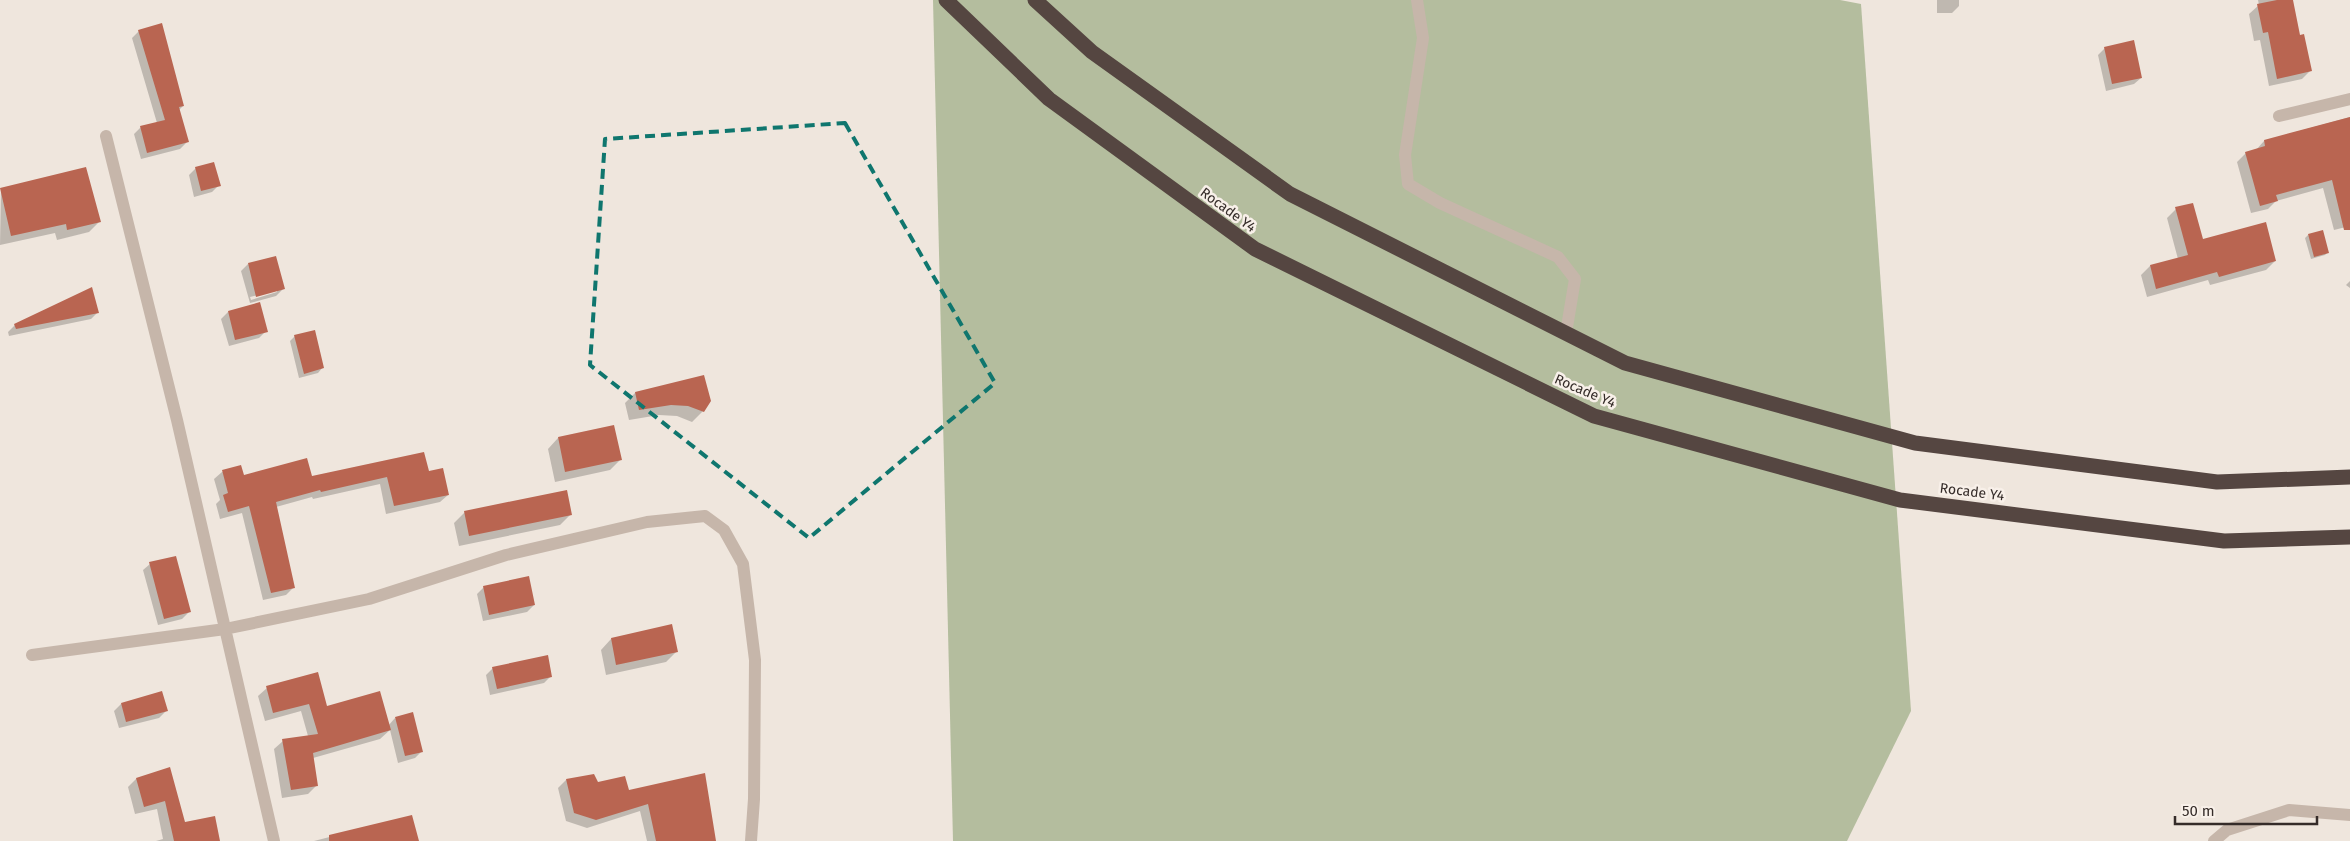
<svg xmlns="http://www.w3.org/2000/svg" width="2350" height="841" viewBox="0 0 2350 841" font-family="'Fira Sans',sans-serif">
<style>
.green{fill:#b4bd9e}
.shadow{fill:#0003;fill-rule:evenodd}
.building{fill:#b96551}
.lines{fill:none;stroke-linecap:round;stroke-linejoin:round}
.minor{stroke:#c6b6aa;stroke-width:12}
.highway{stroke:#554641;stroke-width:15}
.marked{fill:none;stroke:#0f766e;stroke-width:4;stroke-dasharray:10 6;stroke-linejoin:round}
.labels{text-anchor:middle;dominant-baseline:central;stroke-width:5;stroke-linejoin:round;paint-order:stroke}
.street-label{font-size:14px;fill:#352c29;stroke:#f8f0e9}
</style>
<rect width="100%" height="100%" fill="#efe6dd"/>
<path class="green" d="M933 0H1840L1861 4 1911 711 1847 841H953Z"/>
<path class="shadow" d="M1937 0H1959V6L1952 13H1937Z
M2258 0H2291L2299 37 2310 71 2302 79 2269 86 2260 40 2254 41 2249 14 2259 5Z
M139 31 183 106 179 110 187 142 180 149 141 159 134 134 141 127 157 123 132 38Z
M2105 48 2141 78 2134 84 2106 91 2098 55Z
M2350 117V226L2334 230 2323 188 2276 201 2268 209 2251 213 2237 162 2246 153 2256 150 2264 141Z
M196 168 219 185 212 192 194 197 189 175Z
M1 189 99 222 89 232 57 240 55 233 0 245Z
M2176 209 2202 240 2275 261 2266 270 2210 285 2208 280 2147 297 2141 275 2150 266 2178 259 2167 218Z
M2308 235 2328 252 2325 255 2311 259 2305 238Z
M248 264 283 289 276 296 250 303 241 271ZM277 290V292L251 300 250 297Z
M2350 281V288L2346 285Z
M98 312 91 319 9 336 8 332 15 325Z
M228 312 266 331 259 338 229 346 221 319Z
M295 336 323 367 318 373 299 378 290 341Z
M703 377V411L692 422 677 416 659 415 629 420 625 403 635 393Z
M558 438 620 460 610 470 555 482 548 449Z
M241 467 243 476 311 477 428 473 448 495 440 502 386 514 380 484 313 499 312 497 276 507 294 587 286 595 263 600 242 513 220 519 216 504 220 500 214 479 222 472Z
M465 512 571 514 560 525 459 546 454 523Z
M150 564 189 612 182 619 158 625 143 570Z
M484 587 534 605 527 612 483 621 477 594Z
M611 639 677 651 666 662 606 675 601 650Z
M493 668 551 676 544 683 490 695 486 675Z
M267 688 388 726 395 718 422 751 415 758 398 763 390 730 380 739 313 758 317 785 308 794 282 798 274 749 283 741 308 736 301 711 265 721 258 696Z
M121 704 166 711 159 718 119 728 114 711Z
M156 774 184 824 219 841H156L163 839 157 809 135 814 128 787 136 779Z
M566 780 597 783 628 791 715 841H647L640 811 587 828 566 821 558 788Z
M411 816 418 841H314Z"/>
<path class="building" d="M2277 0H2293L2300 35 2304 34 2312 71 2277 79 2268 32 2263 33 2257 4Z
M162 23 184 106 179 107 189 142 147 153 140 126 165 120 138 30Z
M2134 40 2142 78 2112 84 2104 47Z
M2350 117V230H2344L2332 180 2276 195 2278 201 2260 206 2245 152 2265 146 2264 140Z
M214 162 221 186 201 191 195 167Z
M86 167 101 222 67 230 66 224 11 236 0 188Z
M2193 203 2203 239 2266 222 2276 261 2219 277 2217 272 2156 289 2150 265 2188 255 2175 207Z
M2323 230 2329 253 2314 257 2308 234Z
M276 256 285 289 256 297 248 263Z
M92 287 99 313 16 329 14 324Z
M260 302 268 332 235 340 228 311Z
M315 330 324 368 304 374 294 335Z
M704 375 711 401 704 412 688 406 671 405 639 410 635 392Z
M614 425 622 460 565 472 558 437Z
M424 452 429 471 443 468 449 495 394 506 387 477 321 492 320 490 276 502 295 588 271 593 249 506 228 512 223 495 228 493 222 470 241 465 244 475 307 458 312 476Z
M567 490 572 515 469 536 464 511Z
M176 556 191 612 164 619 149 562Z
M529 576 535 605 489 615 483 586Z
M672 624 678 652 616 665 611 638Z
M548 655 552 677 497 689 492 667Z
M318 672 327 706 380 691 391 730 313 753 318 786 291 790 282 739 318 734 309 704 273 713 266 686Z
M162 691 168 711 126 722 121 703Z
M413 712 423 752 405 756 395 717Z
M170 767 185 822 215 816 220 841H174L165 801 144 807 136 778Z
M705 773 716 841H656L648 804 596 820 574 813 566 779 594 774 598 782 625 776 629 790Z
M412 815 419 841H329V835Z"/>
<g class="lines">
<path class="minor" d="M1417 0 1423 38 1405 155 1408 184 1440 203 1558 257 1575 279 1566 333
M2279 116 2350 99
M106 136 177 420 274 841
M32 655 225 629 369 599 506 555 647 522 705 516 724 530 743 564 755 660 754 799 751 841
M2214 841 2227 830 2289 810 2350 815"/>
<path class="highway" d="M946 0 1049 99 1255 249 1594 416 1900 500 2224 541 2350 537
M1035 0 1092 52 1290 194 1625 363 1915 443 2217 482 2350 477"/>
</g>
<path class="marked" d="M845 123 995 383 809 538 590 365 605 139Z"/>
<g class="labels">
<g class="street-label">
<text transform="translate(1228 210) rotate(36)">Rocade Y4</text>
<text transform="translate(1585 391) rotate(23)">Rocade Y4</text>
<text transform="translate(1972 492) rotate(7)">Rocade Y4</text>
</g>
</g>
<path d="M2175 816v8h142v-8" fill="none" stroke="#352c29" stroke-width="2.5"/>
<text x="2182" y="816" font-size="15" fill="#352c29" stroke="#f8f0e9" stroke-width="4" paint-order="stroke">50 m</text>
</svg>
